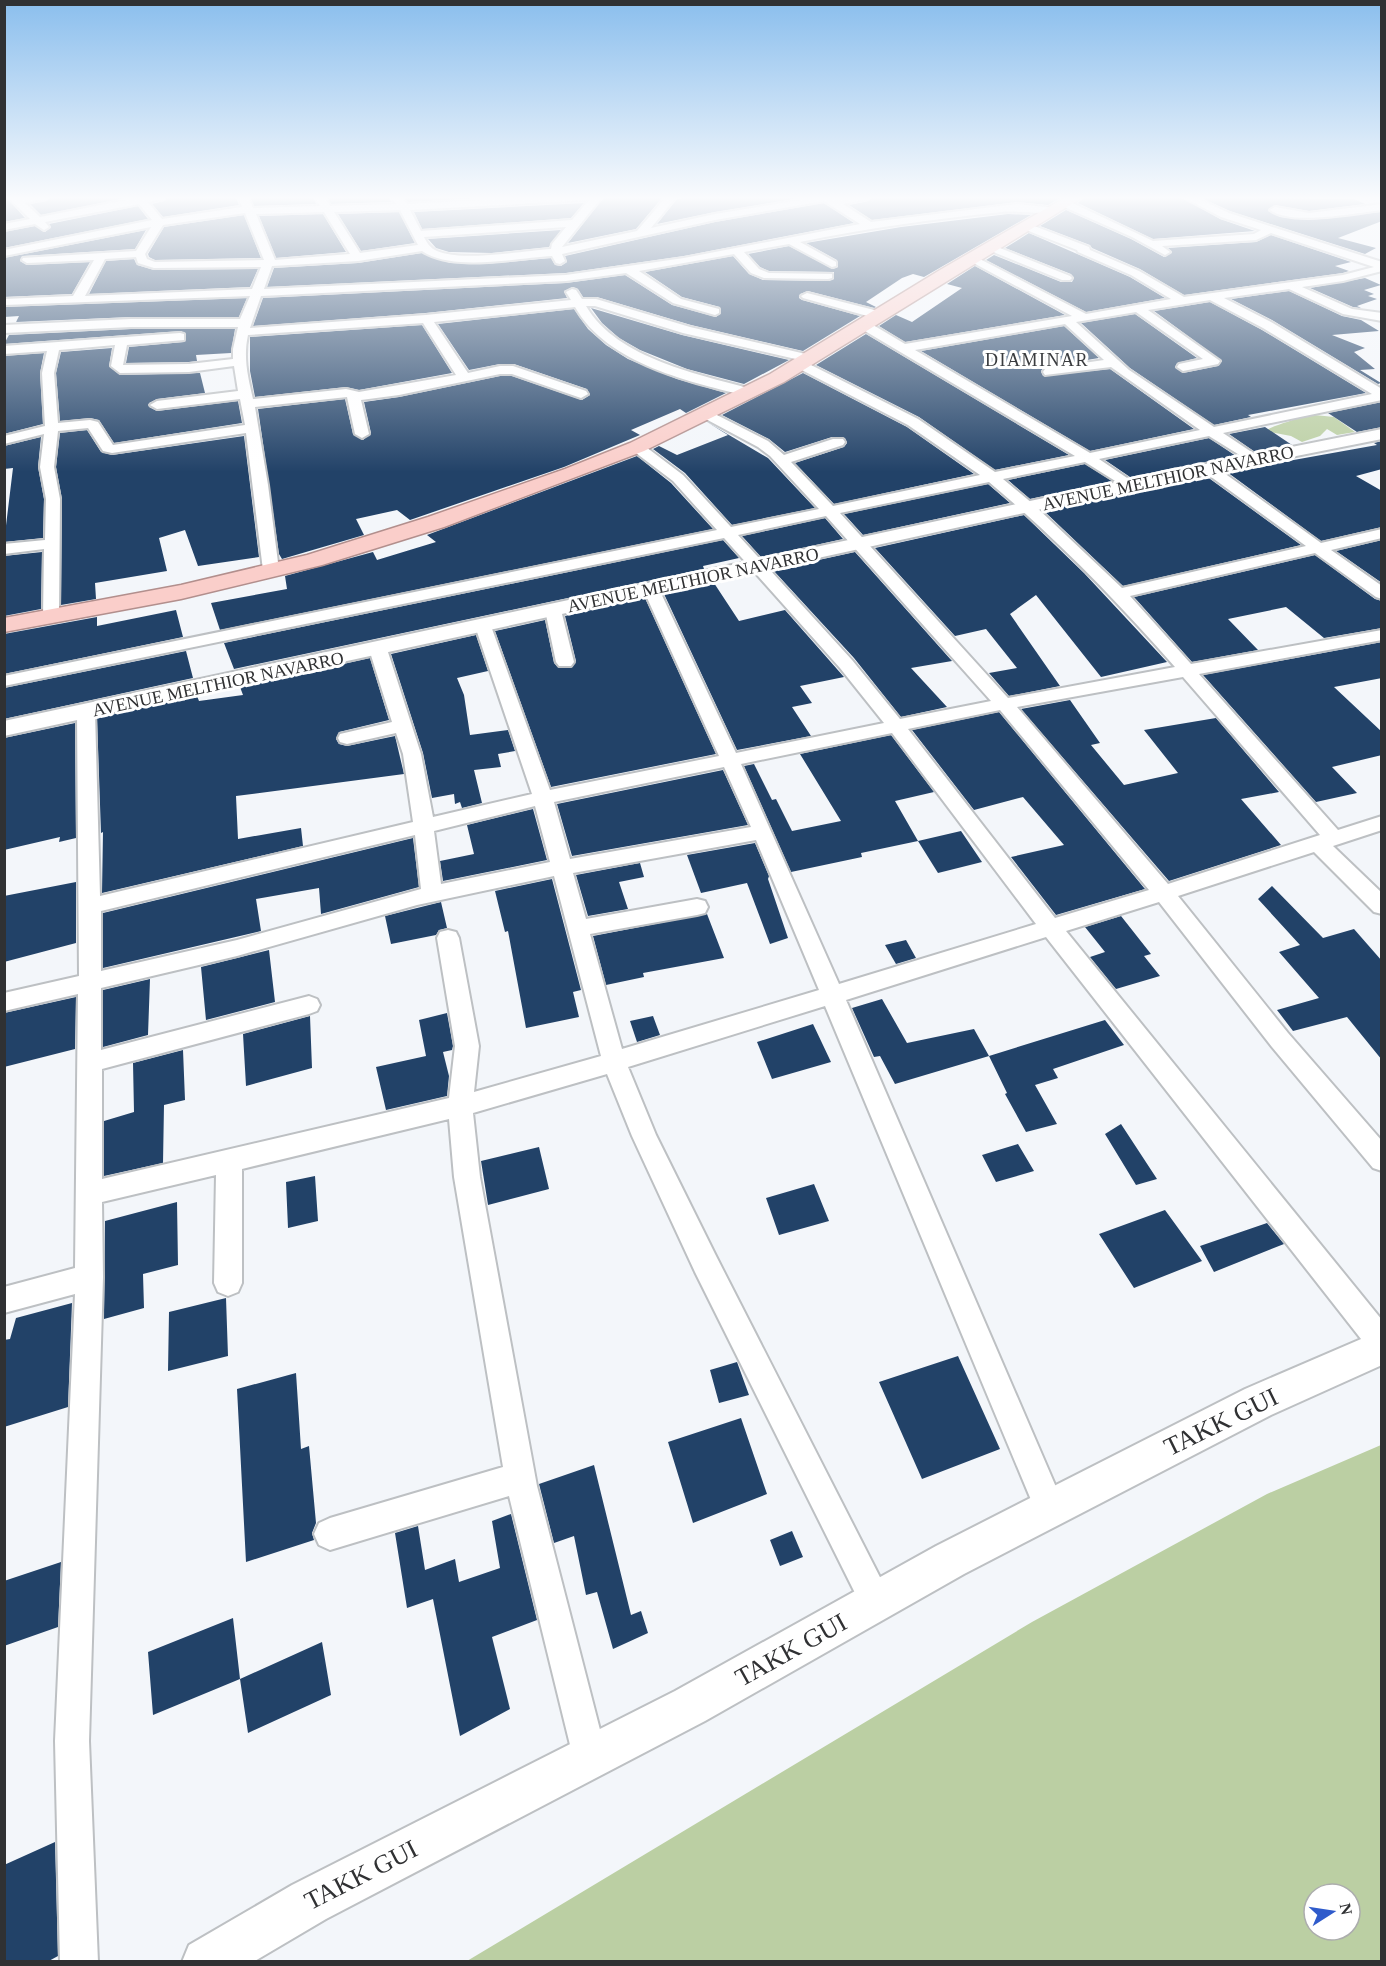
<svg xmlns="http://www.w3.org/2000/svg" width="1386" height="1966" viewBox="0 0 1386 1966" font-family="'Times New Roman',serif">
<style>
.green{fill:#bbcfa3;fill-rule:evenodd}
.building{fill:#224268}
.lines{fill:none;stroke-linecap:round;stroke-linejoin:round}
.minor-casing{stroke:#bdc0c3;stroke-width:4}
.tertiary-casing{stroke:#bdc0c3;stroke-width:4}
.trunk-casing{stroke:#b28f8d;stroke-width:3}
.minor{fill:#fff;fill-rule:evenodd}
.tertiary{fill:#fff;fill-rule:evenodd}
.trunk{fill:#faceca;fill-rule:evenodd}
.labels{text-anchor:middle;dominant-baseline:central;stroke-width:6;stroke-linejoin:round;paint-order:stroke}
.far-neighbourhood-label{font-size:18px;letter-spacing:1.5px;fill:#3a3c3f;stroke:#fff}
.far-street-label{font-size:18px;fill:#303133;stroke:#fff}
.near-street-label{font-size:26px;fill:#303133;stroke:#fff}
</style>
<rect width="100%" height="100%" fill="#f3f6fa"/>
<path class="green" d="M1305 414 1334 417 1355 432 1337 435 1327 429 1320 436 1302 442 1291 436 1265 431C1278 423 1293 422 1305 414Z
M1381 1445V1961H467L1032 1622 1267 1494ZM1314 1894H1350V1930H1314Z"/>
<path class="building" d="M4 197H6L25 218 4 222Z
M49 197H131L41 215 30 204 46 201Z
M167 197H236L239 205 163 217 152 204 164 201Z
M250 197H316L314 198 316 204 254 206Z
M327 197H388L391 202 331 204Z
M403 197H473L485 198 408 202Z
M604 197 662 198 636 229 568 243Z
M691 197H807L715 212 657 224 677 199Z
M871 197H1062L1048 205 1017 202 872 220 849 205 868 201Z
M1085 197H1181L1220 219 1255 231 1153 239 1078 203Z
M1199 197 1354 199 1365 204 1309 211 1275 205 1268 211 1280 217 1308 220 1381 212 1382 221 1338 238 1376 248 1365 254 1230 211Z
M584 203 571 218 422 229 414 212Z
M824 203 854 223 684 256 566 273 267 287 274 268 358 263 422 253 450 263 485 264 551 258 555 265 561 266 567 262 565 256 715 222Z
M138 206 148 219 4 248V232L35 226 45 232 51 227 49 224Z
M1066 210 1131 239 1164 257 1172 252 1168 248 1256 242 1271 235 1351 262 1335 266 1349 271 1343 273 1184 295 1140 269 1092 248 1090 245 1040 226Z
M399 212 415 243 361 251 338 214Z
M323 214 346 252 276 258 259 216Z
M1008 214 1031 215 924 277 913 274 902 278 866 302 876 307 874 308 808 291 800 294 799 298 802 300 860 316 803 351 691 325 597 297H583L578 289 573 287 564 291 567 298 426 313 253 326 263 298 566 283 625 275 672 305 716 317 721 313 720 307 682 297 645 272 733 256 749 274 763 280 829 281 834 279V272L769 271 760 267 748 254 789 246 833 269 838 267 837 260 806 243 901 227Z
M244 215 261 258 155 260 149 257 148 254 164 227Z
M146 230 135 249 23 256 20 261 27 265 90 262 72 294 4 297V258Z
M561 230 549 247 492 253 449 252 436 248 428 239Z
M1029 233 1130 277 1165 298 1086 312 986 260 994 255 1061 282H1072L1074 278 1071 274 1005 248Z
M134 259 137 265 154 270 258 269 250 287 89 294 106 261Z
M975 266 1065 315 905 342 879 326 896 315 912 322 962 288 947 284Z
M1365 278 1381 285 1364 290 1374 294 1368 296 1377 299 1357 306 1361 308 1353 307 1310 288Z
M1289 291 1342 316 1361 320 1379 331 1332 335 1365 348 1354 352 1375 369 1360 370 1381 383 1378 384 1272 320 1231 299Z
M247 298 239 317H131L16 322 19 316 4 317V307Z
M1210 302 1262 330 1366 393 1248 415 1251 417 1214 425 1130 368 1081 323 1135 314 1197 358 1177 363 1175 367 1183 373 1218 366 1222 361 1154 311Z
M591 308 682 335 789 360 744 384 687 369 640 350 619 338 602 323Z
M574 309 588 329 606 345 628 359 677 379 726 393 686 413 680 409 631 430 640 435 564 467 410 520 397 510 356 519 364 535 282 559 279 554 258 409 345 399 353 434 363 440 371 433 364 402 399 397 500 376H512L582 400 590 395 587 389 514 364H500L469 370 438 324Z
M422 325 452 373 359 390 346 387 255 397 250 371V337Z
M1064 326 1099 358 1044 367 1041 371 1043 376 1110 369 1194 429 1090 451 921 351Z
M131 329H235L231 353 196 355 197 361 189 362 126 363 129 347 184 342 186 334 181 331 4 344 9 335Z
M866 334 1069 455 995 470 919 417 816 365Z
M112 348 109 366 120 375 200 373 205 393 157 399 149 403V407L157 411 238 401 242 423 114 443 99 420 90 418 60 421 56 373 61 352Z
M44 353 40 373 43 424 4 434V356Z
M803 373 907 427 974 474 834 504 795 463 844 447 847 443 845 438 832 437 785 452 769 439 722 415Z
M1382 402V427L1357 432 1328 413Z
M707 422 768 458 815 508 732 525 685 473 653 449 659 446 677 455 728 435Z
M1265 427 1292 445 1255 452 1229 434Z
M87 430 101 452 112 455 244 436 259 557 198 566 185 530 159 538 167 571 95 583 96 599 61 605 62 499 56 467 60 433Z
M41 437 38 467 44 499 43 538 4 542 13 468 4 469V446Z
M1209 438 1236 456 1130 477 1105 460Z
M1382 441V469L1356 476 1382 491V527L1321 541 1227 472 1377 445 1374 443Z
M637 456 671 483 713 529 220 630 211 603 287 589 285 576 373 552 377 560 436 542 427 535Z
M1085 464 1112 481 1030 499 1008 480Z
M1206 476 1301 545 1123 586 1044 511Z
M988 484 1010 503 863 535 844 514Z
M1024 515 1084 573 1167 662 1101 677 1036 595 1010 614 1060 686 1009 696 989 673 1017 668 986 629 955 636 875 548Z
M825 518 843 539 761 557 742 536Z
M723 540 739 558 703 566 704 569 234 669 224 643Z
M1382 540V583L1336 551Z
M42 552 41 609 4 616V556Z
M855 552 952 661 911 668 947 707 901 717 854 658 773 570Z
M1315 555 1375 599 1382 601V628L1324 638 1286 607 1228 619 1258 650 1192 662 1134 597Z
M714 583 739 621 785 610 844 677 800 686 812 703 792 707 811 736 737 750 664 594Z
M645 598 716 754 551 787 495 631 545 620 554 663 559 668H571L576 661 565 616Z
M176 610 183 637 4 674V634L97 617V626Z
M476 635 488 671 457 678 464 695 470 735 508 730 515 751 498 754 501 767 474 770 482 803 462 808 460 802 455 804 454 794 432 798 423 753 391 654Z
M1382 642V678L1334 687 1382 732V755L1332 767 1357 793 1316 802 1203 675Z
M186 651 193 678 4 719V688Z
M370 658 389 720 339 732 336 739 339 744 347 746 395 736 404 774 236 796 238 839 301 828 303 846 102 893 103 832 101 833 97 718 197 696 199 701 243 695 240 687Z
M1070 700 1100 743 1091 745 1124 785 1178 773 1144 730 1216 718 1279 792 1241 799 1281 845 1169 881 1021 709Z
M999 712 1145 889 1056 915 1011 857 1064 845 1023 797 974 810 912 730Z
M75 723 76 838 59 842 60 837 4 850V738Z
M891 735 934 792 895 801 918 841 861 853 862 857 791 872 744 766 754 764 772 800 776 799 792 831 841 821 800 754Z
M723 770 748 825 572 856 557 804Z
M533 809 547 860 443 881 440 861 474 854 467 825Z
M961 831 982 862 938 873 918 841Z
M413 838 419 887 321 914 319 888 256 899 261 931 103 968V913Z
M755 843 769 876 768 879 788 938 770 944 747 883 701 893 687 855Z
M640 863 644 877 619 882 628 909 588 916 576 875Z
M552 879 581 990 573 992 579 1017 526 1028 508 931 505 932 495 891Z
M76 882V943L4 962V896Z
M1272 886 1323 938 1354 929 1382 961V1060L1347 1017 1293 1031 1277 1010 1319 998 1279 952 1300 945 1258 899Z
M441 902 447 928 439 930 436 935 391 944 385 916Z
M707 914 724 958 643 973 644 977 606 985 593 936Z
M1121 916 1151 954 1144 956 1160 976 1116 989 1090 957 1105 952 1085 927Z
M906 940 916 958 896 964 885 945Z
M269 950 275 1002 206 1020 201 967Z
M150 979 148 1035 103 1047V990Z
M76 997 75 1049 4 1067V1013Z
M882 999 907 1043 974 1029 989 1056 895 1084 880 1056 874 1057 852 1008Z
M447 1013 453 1046 452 1050 443 1052 449 1076 447 1096 386 1110 376 1067 426 1056 419 1020Z
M310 1016 312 1068 246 1086 243 1034Z
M653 1016 660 1035 637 1042 630 1021Z
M1105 1020 1124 1045 1053 1069 1058 1078 1035 1085 1057 1124 1026 1132 1005 1094 1007 1093 989 1056Z
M813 1024 831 1062 772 1079 757 1042Z
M183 1050 185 1100 164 1105 163 1163 104 1176V1121L134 1112 133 1063Z
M1121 1124 1157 1179 1136 1185 1105 1134Z
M1018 1144 1034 1171 996 1182 982 1155Z
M539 1147 549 1189 488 1205 481 1161Z
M315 1176 318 1221 288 1228 286 1182Z
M814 1184 829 1221 779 1235 766 1198Z
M177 1202 178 1265 143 1274 144 1308 104 1319 105 1221Z
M1165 1210 1202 1261 1134 1288 1099 1234Z
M1267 1223 1284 1244 1214 1272 1200 1246Z
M226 1298 228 1356 168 1371 169 1312Z
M72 1303 68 1407 4 1427V1340L10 1339 16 1318Z
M958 1356 1000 1449 922 1479 879 1382Z
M737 1362 749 1395 719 1403 710 1370Z
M296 1373 301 1449 309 1446 316 1523 312 1533 314 1540 246 1562 237 1389Z
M741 1418 767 1494 693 1523 668 1442Z
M594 1465 631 1615 641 1611 648 1633 613 1649 597 1592 586 1595 574 1536 554 1543 539 1484Z
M511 1514 537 1620 492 1637 510 1709 460 1736 433 1599 407 1608 395 1533 418 1526 425 1570 455 1559 459 1582 500 1568 492 1521Z
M792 1531 803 1557 780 1566 770 1540Z
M61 1562 58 1627 4 1646V1581Z
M233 1618 240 1679 153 1715 148 1652Z
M322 1642 331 1695 248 1733 240 1679Z
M55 1842 58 1956 47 1962H4V1865Z"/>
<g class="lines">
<defs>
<path id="minor" d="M8 197H47L46 199 25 203 40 217 141 197H165L164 199 148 202 162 219 242 207 238 197H248L253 208 320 206 316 199 319 197H325L330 206 396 204 390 197H400L407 204 541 197H602L562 247 637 231 666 197H676L651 228 715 214 818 197H831L835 200 869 197 868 199 843 204 871 222 1017 204 1055 208 1056 210C1049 216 1014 210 1002 212 934 219 867 228 800 242L836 262V266L832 267 789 244 744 252 759 269 769 273 832 274V278L828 279 764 278 751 273 734 254 639 271 681 299 719 309V313L715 315 673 303 626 273 566 281 261 296 250 328 426 315 571 300 566 292 572 289 576 290 582 299H596L690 327 814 356 816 359 814 362H805L918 419 995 472 1075 456 860 328V322H868L905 344 1072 316 968 260V256L972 255 1086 314 1171 299 1131 275 1078 252 1077 250 1021 228V224H1029L1089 247 1090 250 1139 271 1184 297 1343 275 1374 267 1271 233 1256 240 1162 246 1170 252 1165 255 1132 237 1060 205V201H1068L1153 241 1254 234 1261 230 1221 217 1183 197H1195L1229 213 1382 262V271L1343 281 1302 287 1352 309 1382 313V321L1343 314 1289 289 1224 298 1271 322 1382 389V400L1223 433 1259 457 1261 460 1259 463 1254 464 1209 436 1099 459 1133 482 1135 485 1128 489 1085 462 1003 479 1033 504 1122 588 1306 546 1203 471 1201 468 1208 464 1213 465 1321 543 1382 529V538L1331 550 1382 586V599L1376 597 1315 553 1130 596 1191 664 1382 630V640L1199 674 1338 830 1382 816V830L1333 846 1382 893V914L1374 912 1314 852 1178 896 1288 1033 1382 1141V1171L1373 1168 1272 1047 1159 902 1066 931 1382 1320V1357L1372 1353 1046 937 846 1000 1065 1508 1061 1519 1050 1523 1039 1519 825 1006 628 1067 656 1135 715 1254 887 1591 892 1602 887 1613 876 1618 865 1613 695 1272 632 1136 607 1074 473 1113 480 1177 537 1486 607 1757 602 1769 590 1774 578 1769 573 1757 509 1496 330 1550 319 1545 314 1534 319 1523 330 1518 503 1467 454 1177 449 1119 242 1169V1283L238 1292 228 1296 218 1292 214 1283 216 1175 102 1202 103 1277 89 1741 98 1962H60L55 1741 75 1294 4 1313V1287L75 1268 78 994 4 1011V993L79 976 77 712 80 708H92L95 712 100 896 413 822 403 754 396 733 347 744 340 742 338 738 340 734 392 722 369 649 372 645H384L387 649 421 754 433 817 532 794 475 626 483 621 491 626 550 790 719 756 643 589 651 584 659 589 736 753 884 723 840 668 724 538 4 686V676L717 530 673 481 632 450 630 447 632 444H642L683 475 731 527 819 509 770 456 758 447 702 417 700 414 702 411 707 410 768 441 784 455 833 439H843L845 442 843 445 791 462 833 506 980 475 908 425 796 367 794 364 800 360 683 333 595 306H586C617 359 701 375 756 390L758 393 751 397C691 382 608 365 575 307L434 322 468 373 500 366H513L586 391 588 394 581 398 512 374H500L399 395 361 400 369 434 362 438 355 434 347 397 255 407 268 485 279 570 271 575 263 570 246 433 112 453 103 451 88 428 58 431 54 467 60 499 59 617 51 622 45 621 43 617 44 549 4 554V544L45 540 46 499 40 467 44 434 4 444V436L45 426 42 373 47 351 4 354V346L180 333 184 334V340L127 345 123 365 189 364 233 359V349L238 327H131L4 333V325L131 319H240L250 296 4 305V299L73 296 94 260 27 263 22 260 23 258 136 251 151 227 4 256V250L152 220 139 204 45 222 49 227 44 230 35 224 4 230V224L30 219ZM589 200 572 220 421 231 410 210ZM824 201 860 224 684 258 566 275 264 289 272 266 358 261 422 251C453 272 516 258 552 256L556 263 560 264 565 261 562 254 715 220ZM400 210 418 245 360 253 334 212ZM324 212 350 254 275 260 256 214ZM245 213 264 260 155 262 147 259 145 254 163 225ZM566 227 552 244 551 249C521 251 463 262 437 251 430 248 427 243 424 237ZM136 257 138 263 154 268 261 267 252 289 85 296 105 259ZM1210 300 1263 328 1372 394 1214 427 1129 370 1076 322 1136 312 1203 359 1179 364 1177 367 1183 371 1218 364 1220 361 1148 310ZM423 323 456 375 359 392 346 389 253 399C248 377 243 358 248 335ZM1065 324 1104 360 1049 368 1045 369 1043 372 1045 375 1111 367 1200 430 1090 453 915 350ZM115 345 111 366 120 373 189 372 234 366 238 391 157 401 150 405 157 409 240 399 245 425 113 445 98 422 90 420 58 423 54 373 59 350ZM989 482C1057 539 1117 601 1175 667L1008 698 840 513ZM826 516 991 701 900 719 852 660 738 535ZM1183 677 1320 835 1168 884 1017 707ZM1000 710 1149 890 1055 918 908 729ZM892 733 1036 924 839 984 741 764ZM724 767 751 827 570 859 554 802ZM535 806 550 862 441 884 434 831ZM415 835 421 889 237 940 101 971V911ZM756 840 819 990 622 1049 590 934 697 915 705 913 708 907 705 901 697 899 586 919 573 873ZM554 876 601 1056 474 1092 479 1046 459 938 456 932 448 930 440 932 437 938 455 1046 449 1098 102 1179V1069L309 1014 317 1011 320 1005 317 999 309 996 101 1050V988L237 956 417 905Z
M1382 204V210C1354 213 1292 226 1270 210L1275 207 1309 213Z
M990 244 1070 276 1072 278 1070 280H1062L986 249V245Z
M807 293 882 312 884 315 878 319 803 298 801 296Z
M553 605 561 610 574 662 571 666H559L556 662 545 610Z"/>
<path id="tertiary" d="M1382 429V439L1175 480 4 736V721L1175 470Z
M1382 1330V1365L1271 1415 964 1574 705 1721 326 1919 253 1962H182L189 1945 292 1885 675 1691 936 1546 1245 1389Z"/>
<path id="trunk" d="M1066 197H1083L784 382 644 451 444 527 322 565 181 599 4 632V618L181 585 307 555 428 517 565 469 630 443 770 374 940 270Z"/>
</defs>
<use href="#minor" class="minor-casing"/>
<use href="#tertiary" class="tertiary-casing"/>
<use href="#trunk" class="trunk-casing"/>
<use href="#minor" class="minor"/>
<use href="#tertiary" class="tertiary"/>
<use href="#trunk" class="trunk"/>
</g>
<linearGradient id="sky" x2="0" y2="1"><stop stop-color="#8abeed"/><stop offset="0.42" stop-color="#fafbfd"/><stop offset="1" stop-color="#fafbfd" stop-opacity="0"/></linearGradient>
<rect width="1386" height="472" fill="url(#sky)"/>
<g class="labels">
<g class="far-neighbourhood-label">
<text x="1037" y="360">DIAMINAR</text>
</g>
<g class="far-street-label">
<text transform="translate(1168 478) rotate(-12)">AVENUE MELTHIOR NAVARRO</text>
<text transform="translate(693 580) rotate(-12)">AVENUE MELTHIOR NAVARRO</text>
<text transform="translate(218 684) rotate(-12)">AVENUE MELTHIOR NAVARRO</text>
</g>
<g class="near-street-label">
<text transform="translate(1221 1422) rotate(-26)">TAKK GUI</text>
<text transform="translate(791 1650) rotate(-29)">TAKK GUI</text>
<text transform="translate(361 1875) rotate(-27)">TAKK GUI</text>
</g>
</g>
<rect width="1386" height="1966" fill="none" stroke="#303133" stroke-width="12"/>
<g transform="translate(1332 1912) rotate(78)"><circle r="28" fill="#ffffff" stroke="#acadad" stroke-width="1.5"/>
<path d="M0-4.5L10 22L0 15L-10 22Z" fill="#2f5bcb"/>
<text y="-9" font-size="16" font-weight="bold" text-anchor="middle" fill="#303133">N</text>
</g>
</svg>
